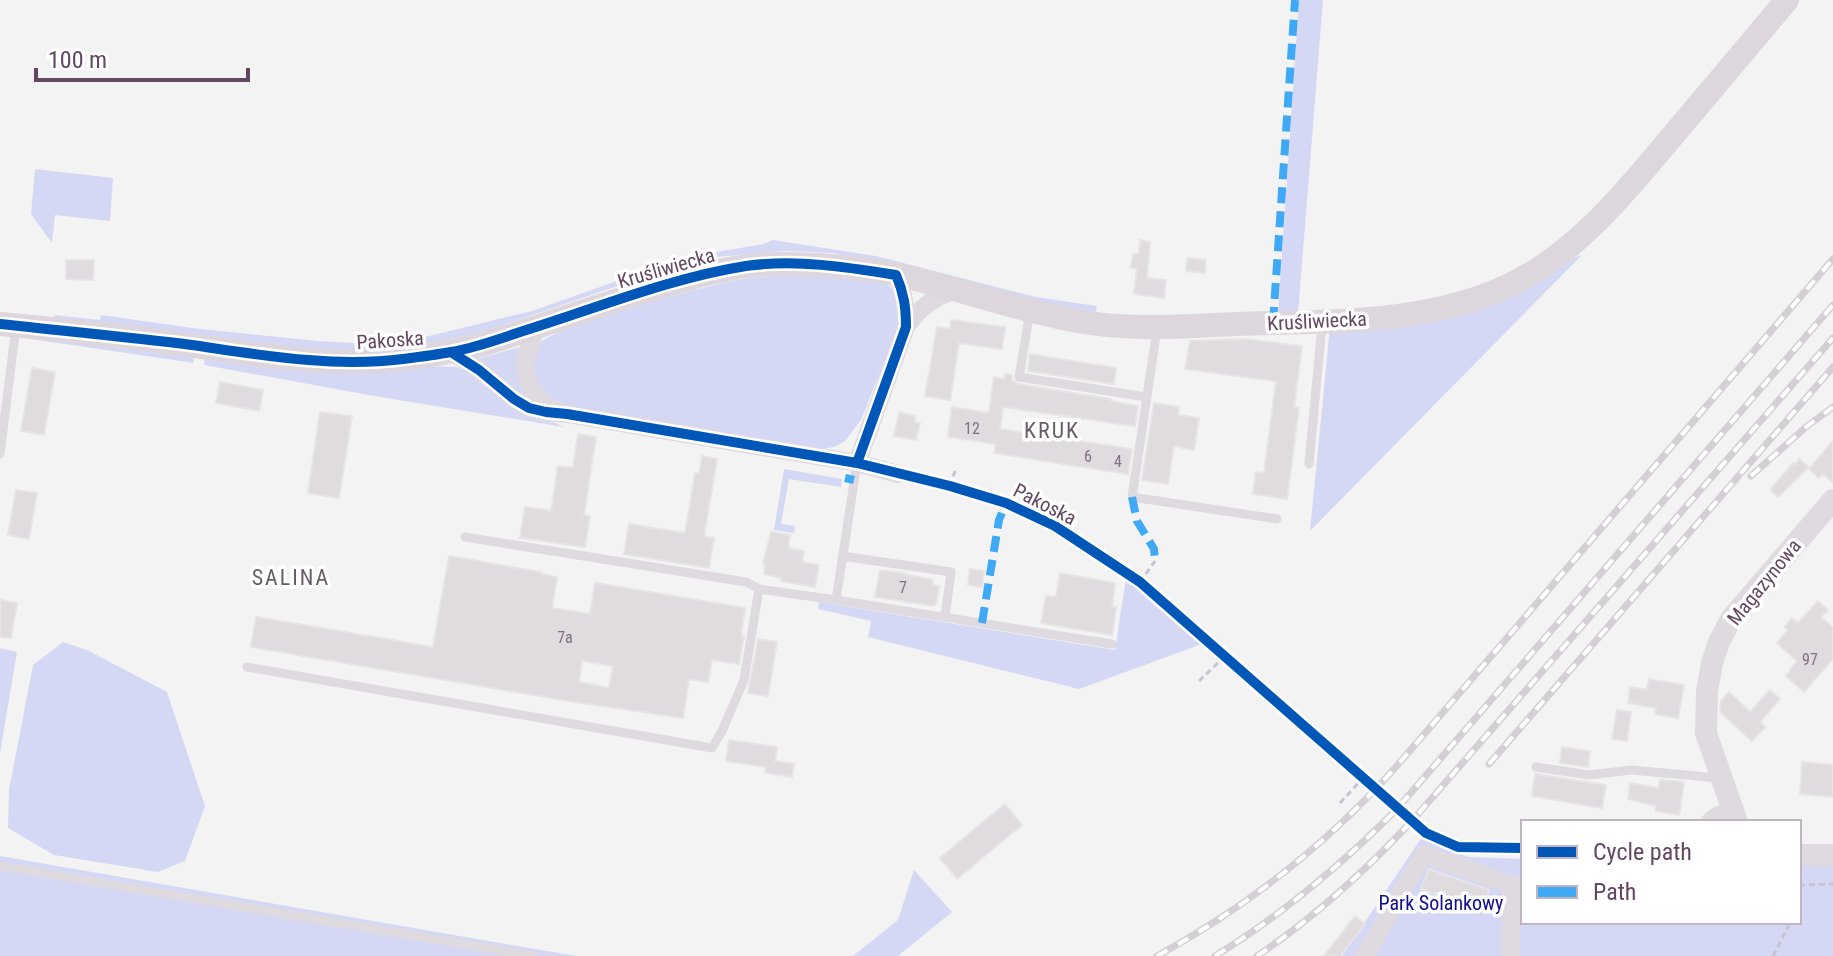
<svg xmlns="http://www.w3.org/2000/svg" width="1833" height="956" viewBox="0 0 1833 956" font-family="'Roboto Condensed',sans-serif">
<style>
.green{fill:#d5d8f4}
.building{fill:#dfdbde;stroke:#e6e4e5;stroke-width:2;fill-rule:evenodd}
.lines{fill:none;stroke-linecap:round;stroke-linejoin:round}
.path{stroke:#c7c3d3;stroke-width:3;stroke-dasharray:6 4;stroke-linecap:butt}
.service{stroke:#dfdadf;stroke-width:9}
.minor{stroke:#dfdadf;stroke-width:18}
.tertiary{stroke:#dfdadf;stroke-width:22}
.secondary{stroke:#ddd6dc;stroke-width:24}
.rail-casing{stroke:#d4cfd4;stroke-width:7}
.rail{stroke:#fff;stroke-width:4;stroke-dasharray:12;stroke-linecap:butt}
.quiet{stroke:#3fa9f5;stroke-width:8;stroke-dasharray:16 8;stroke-linecap:butt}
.cycleway-casing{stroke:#fff;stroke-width:15}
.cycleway{stroke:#0057b8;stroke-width:10}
.labels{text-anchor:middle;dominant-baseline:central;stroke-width:7;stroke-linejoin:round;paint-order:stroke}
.number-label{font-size:16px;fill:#826e82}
.street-label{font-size:20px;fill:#624761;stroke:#fff}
.park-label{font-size:20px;fill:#120d8d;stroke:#fff}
.neighbourhood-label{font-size:22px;letter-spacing:2px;fill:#685d67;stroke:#fff}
</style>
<rect width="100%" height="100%" fill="#f3f3f3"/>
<path class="green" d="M1299 0H1323L1298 314H1278Z
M35 169 113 178 110 221 55 215 52 243 31 214Z
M773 240 876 256 1036 297 1097 306 1095 314 833 253 783 251 716 257 652 274 480 333 422 345 371 351H317L55 319 54 315 100 320 101 315 192 328 317 341 371 344 421 338 532 311 651 269 716 252 764 244Z
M1582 255 1310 531 1330 327 1379 325Z
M811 275 883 282 895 291 898 327 861 420 845 441 834 447 821 449 560 405C544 396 544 395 536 379 531 370 533 353 539 344 549 328 711 284 737 280 762 276 786 275 811 275Z
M32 335 193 356 194 363 31 339Z
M523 346 529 395 523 398 473 360Z
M205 357 455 367 469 371 544 418 564 427 374 396 204 365Z
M784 469 842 479 841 487 789 479 781 524 795 526 794 533 774 530Z
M1126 578 1202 644 1079 689 868 637 871 621 818 609 819 602 1115 650Z
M63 642 87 650 167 692 205 806 185 861 158 872 54 855 8 828 9 790 33 665Z
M0 648 17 652 0 753Z
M1422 837 1468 857 1523 859V922H1799V866H1833V956H1342Z
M0 856 523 947 577 956H0Z
M914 870 952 912 898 956H853L898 920Z"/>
<path class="building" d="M1140 240 1150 242 1147 278 1166 280 1164 298 1134 294 1137 268H1131L1133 254H1139Z
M1187 258 1206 260 1205 273 1186 271Z
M66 260H94L93 280 66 279Z
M951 320 1005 327 1002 349 959 343 950 400 925 396 937 327 950 329Z
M1245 339 1302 346 1294 407 1299 408 1287 499 1253 494 1256 472 1264 473 1276 381 1185 369 1190 341Z
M1030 354 1116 368 1114 384 1028 371Z
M32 368 55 372 44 435 21 431Z
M1005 374 1012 375V380L1018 384 1111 399V401L1138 406 1135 426 1003 407 1000 429 1132 449 1128 474 994 453 996 444 948 437 952 407 989 413 994 377 1004 379Z
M220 382 263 390 259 411 216 403Z
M1154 403 1179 407 1178 415 1199 418 1194 450 1174 446 1168 484 1142 480Z
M320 412 352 416 339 498 308 493Z
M899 412 915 416 914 422 920 423 916 440 894 436Z
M578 434 596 437 584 515 590 516 585 547 520 538 525 507 551 511 558 466 573 468Z
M1833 441V483L1823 474 1819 478 1809 469Z
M702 456 717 459 704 536 714 538 709 568 624 554 629 524 685 533 695 473 699 474Z
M1799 459 1809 467 1778 497 1770 490 1793 463 1795 465Z
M16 490 37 493 29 539 8 535Z
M771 532 790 535 788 548 804 551 802 562 819 565 815 587 781 581 782 578 764 574 765 564H763Z
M449 556 541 572V574L557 577 552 608 590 614 595 583 745 608 741 636H744L739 664 712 660 708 682 689 679 683 718 575 702 251 647 256 617 433 647ZM582 661 613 666 609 688 579 682Z
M970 569 984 571 982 587 968 585Z
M880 570 904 573V574L933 580 932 585 939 586 936 603 933 606 875 597Z
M1060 573 1115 583 1112 607H1116L1112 635 1041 623 1046 596 1056 597Z
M0 600 17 603 11 638 0 637Z
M1818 601 1828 610 1821 617 1833 628V659L1804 692 1786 676 1797 661 1777 643 1788 630 1785 627 1792 618 1798 623Z
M758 639 777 642 768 696 748 693Z
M1649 679 1684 685 1678 718 1655 714 1656 708 1628 703 1630 687 1647 690Z
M1770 690 1780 699 1760 722 1765 727 1752 741 1720 712 1721 701 1729 692 1750 712Z
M1617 710 1631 712 1627 741 1612 739Z
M729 740 777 747 775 761 794 764 792 777 765 773 766 767 726 761Z
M1562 747 1590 751 1588 767 1560 763Z
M1802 762 1833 765V797L1800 794Z
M1535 774 1606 785 1602 808 1532 796Z
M1660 780 1684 782 1679 815 1656 811V806L1628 799 1630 783 1659 788Z
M1005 804 1022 825 957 879 940 858Z
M1429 869 1489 890 1484 908 1467 903 1465 910 1448 904 1450 898 1421 889Z
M1355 916 1365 924 1340 956H1324Z"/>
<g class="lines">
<path class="path" d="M950 486 955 471
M1140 582 1155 561
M1199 681 1224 657
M1340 803 1363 778
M1799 885 1833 884
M1773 956 1788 927V922"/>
<path class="service" d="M1030 311 1019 377 1146 397
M1157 329 1132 497 1277 519
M0 454 16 327
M857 463 836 600 1112 644
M1309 464 1322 324
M465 537 746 582 759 589
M842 556 951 572 945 617
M247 667 712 748 722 731 744 680 759 589 836 600
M1536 767 1589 775 1631 770 1718 778
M0 866 534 956"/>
<path class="minor" d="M896 275C904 293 906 308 906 327
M537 327C532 339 526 352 525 365 525 383 539 404 556 410
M451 352 479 370 514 399 529 408 546 412 567 414 857 463 898 474
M857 463 906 327C919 308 933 298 955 290
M1511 885V956
M1365 956 1424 854 1511 885H1523"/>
<path class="tertiary" d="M1712 822 1719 817 1733 812
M1737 822 1706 733 1707 691 1712 663 1719 642 1731 619 1833 500
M1799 855H1833"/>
<path class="secondary" d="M0 324C53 329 105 334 158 341 237 351 320 368 400 359 429 356 456 351 484 344 542 326 599 305 657 288 696 276 737 264 778 264 817 264 856 267 894 274 956 287 1015 310 1078 321 1131 331 1184 326 1237 324 1329 321 1432 325 1516 282 1580 249 1624 193 1670 139 1709 93 1748 46 1787 0"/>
<defs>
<path id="rail" d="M1751 476 1806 427 1833 407
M1489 764 1833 367
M1157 956C1247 907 1326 845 1395 768L1833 259
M1215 956C1282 915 1341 865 1396 810L1833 305
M1257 956C1314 918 1364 872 1411 822L1833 338"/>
</defs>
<use href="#rail" class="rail-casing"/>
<use href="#rail" class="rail"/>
<path class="quiet" d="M1273 323 1295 0
M845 478 854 480
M1132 497 1137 521 1154 549 1155 561
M982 623 999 520 1006 503"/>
<defs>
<path id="cycleway" d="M0 324C64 331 128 337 192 345 261 355 333 368 403 359 419 357 435 355 451 352 474 348 497 340 520 332 595 309 669 278 746 266 796 259 847 267 896 275 904 293 906 308 906 327L857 463
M451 352 479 370 514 399 529 408 546 412 567 414 857 463 950 486 1006 503 1055 526 1140 582 1426 833 1458 847 1523 848"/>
</defs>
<use href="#cycleway" class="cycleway-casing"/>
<use href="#cycleway" class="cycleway"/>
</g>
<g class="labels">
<g class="number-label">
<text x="972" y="428">12</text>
<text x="1088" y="456">6</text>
<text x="1118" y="461">4</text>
<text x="903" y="587">7</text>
<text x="565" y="637">7a</text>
<text x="1810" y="659">97</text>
</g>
<g class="street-label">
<text transform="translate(666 268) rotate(-16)">Kruśliwiecka</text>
<text transform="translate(1317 321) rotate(-3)">Kruśliwiecka</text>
<text transform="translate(390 340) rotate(-4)">Pakoska</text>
<text transform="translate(1045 504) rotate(27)">Pakoska</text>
<text transform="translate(1764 582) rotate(-51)">Magazynowa</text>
</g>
<g class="park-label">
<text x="1441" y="903">Park Solankowy</text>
</g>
<g class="neighbourhood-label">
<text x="1052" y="430">KRUK</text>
<text x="291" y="577">SALINA</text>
</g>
</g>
<rect x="1521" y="820" width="280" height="104" fill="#ffffff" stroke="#c0b5c0" stroke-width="2"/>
<rect x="1537" y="846" width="40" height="12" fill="#0057b8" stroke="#c0b5c0" stroke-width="2"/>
<text x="1593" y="860" font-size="24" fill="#624761">Cycle path</text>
<rect x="1537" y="886" width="40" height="12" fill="#3fa9f5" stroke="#c0b5c0" stroke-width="2"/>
<text x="1593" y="900" font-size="24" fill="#624761">Path</text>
<path d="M36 68v12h212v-12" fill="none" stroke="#624761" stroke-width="4"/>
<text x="48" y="68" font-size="24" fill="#624761" stroke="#ffffff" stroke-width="6" paint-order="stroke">100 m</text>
</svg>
